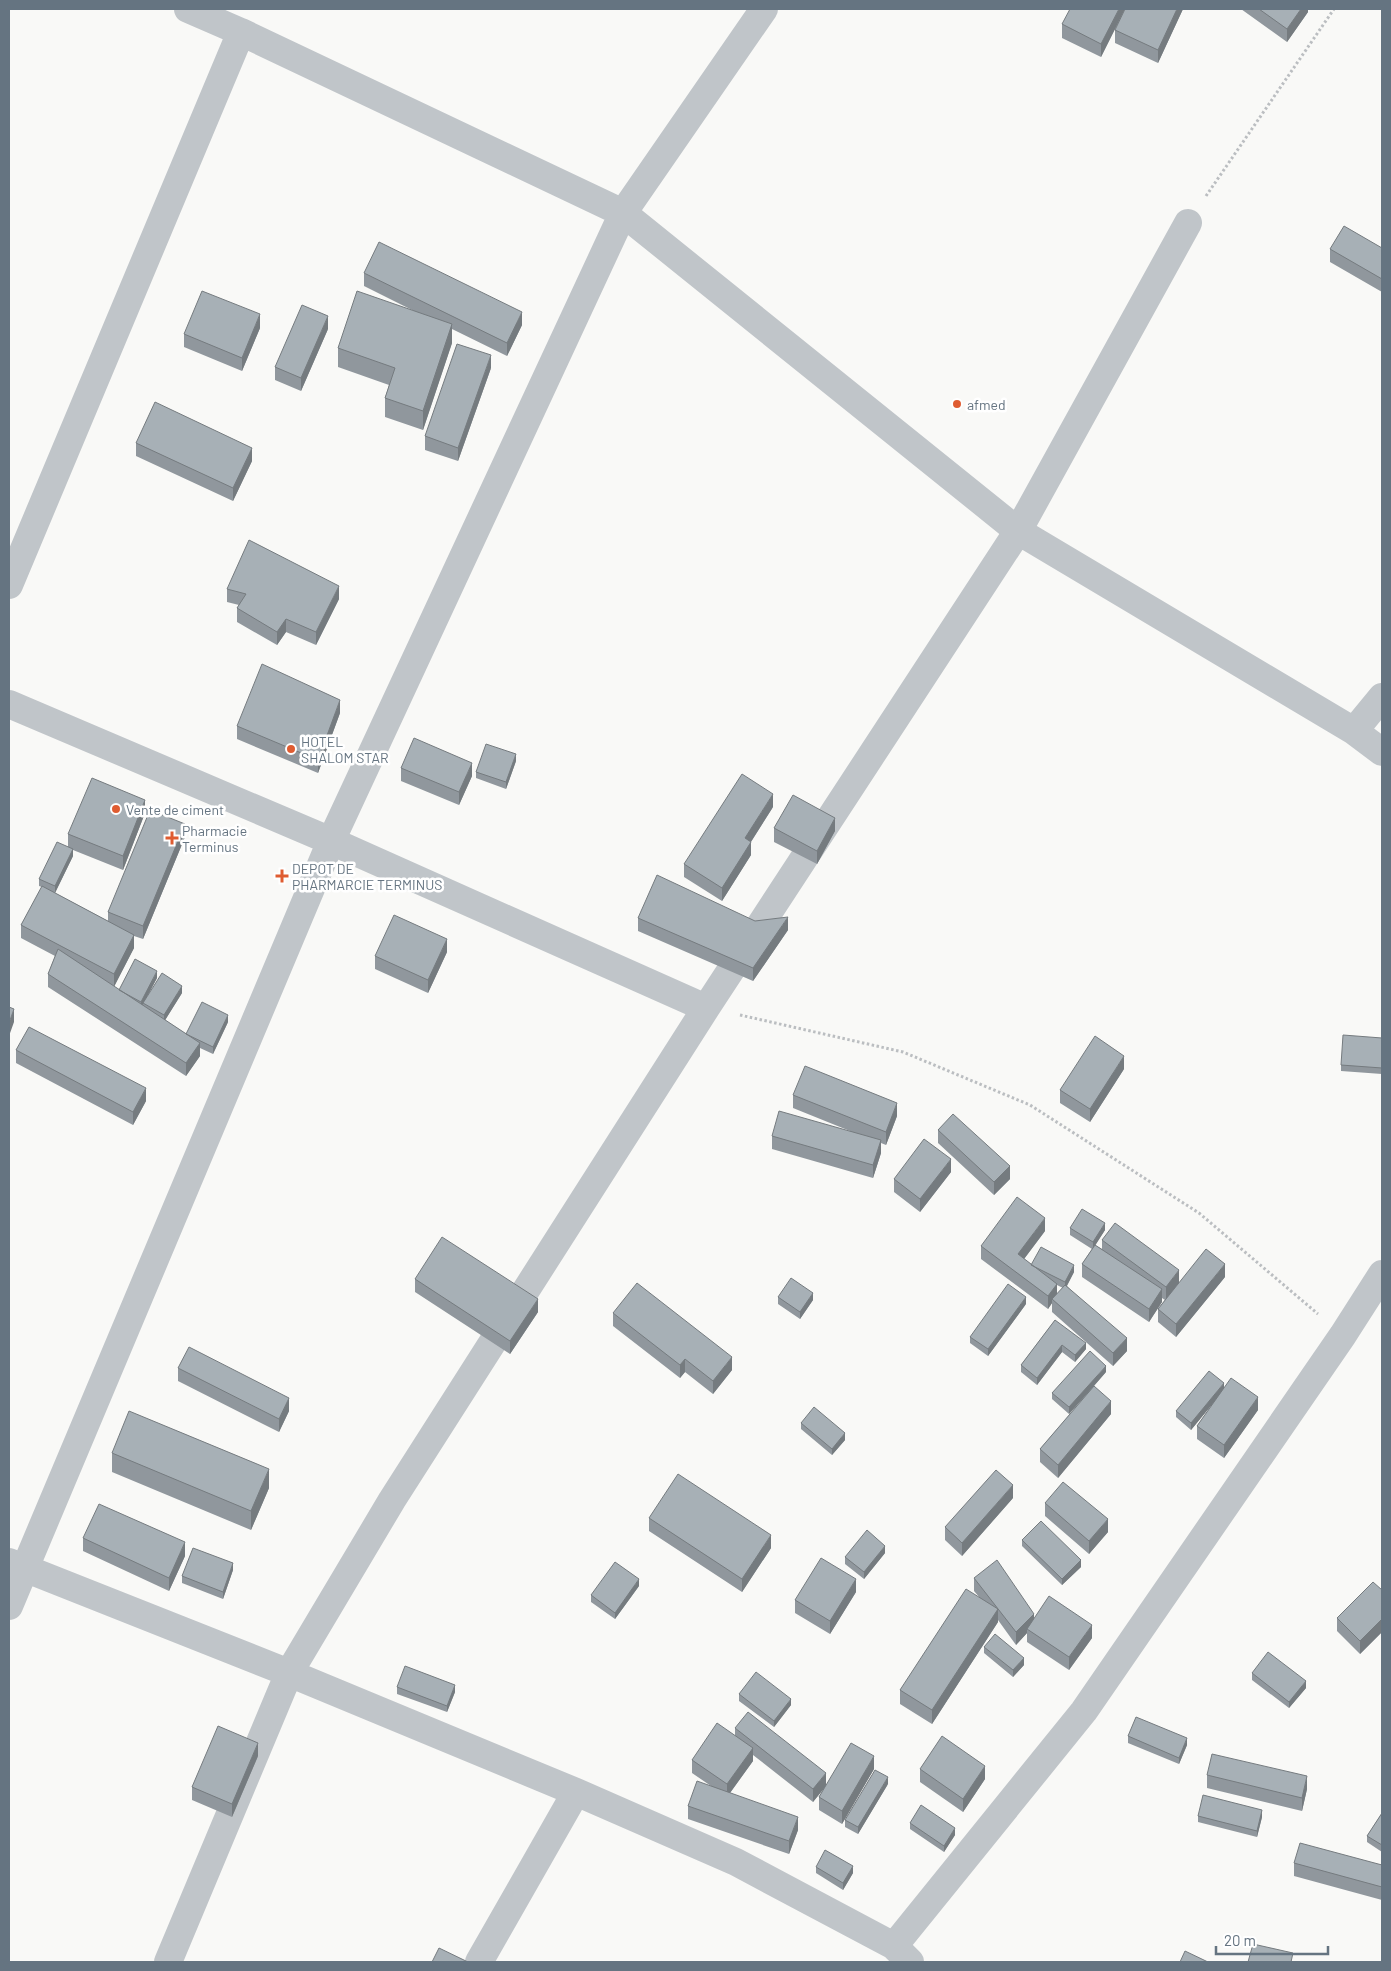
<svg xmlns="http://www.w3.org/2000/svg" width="1391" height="1971" viewBox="0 0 1391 1971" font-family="Barlow,sans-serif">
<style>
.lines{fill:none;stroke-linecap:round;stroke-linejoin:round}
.path{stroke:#bbbec1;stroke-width:3;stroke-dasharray:2.5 2.5;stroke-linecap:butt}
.minor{stroke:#c0c5c9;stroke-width:28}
.wall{fill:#90979d;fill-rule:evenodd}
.shaded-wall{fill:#757b7f}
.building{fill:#a7b0b6;stroke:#757b7f}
.poi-dot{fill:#df5c31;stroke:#fff;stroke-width:2}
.labels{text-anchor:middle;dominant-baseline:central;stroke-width:5;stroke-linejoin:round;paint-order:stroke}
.poi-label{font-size:14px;fill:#657481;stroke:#fff;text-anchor:start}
</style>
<rect width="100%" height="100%" fill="#f9f9f7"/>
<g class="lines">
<path class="path" d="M1206 196 1334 9
M740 1015 903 1052 1030 1105 1199 1213 1318 1314"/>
<path class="minor" d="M188 9 241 32 623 213 1018 531 1354 731 1382 752
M9 585 241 32
M9 704 331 841 706 1008
M1354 731 1382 697
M9 1562 289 1673 576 1792 736 1862 894 1946 1084 1711 1343 1335 1382 1274
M9 1606 331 841 623 213 764 9
M894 1946 910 1962
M168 1962 289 1673 392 1500 706 1008 1018 531 1188 223
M479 1962 576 1792"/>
</g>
<path class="wall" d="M1125 9 1101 57 1062 38V24Z
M1183 9 1158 63 1115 43V30Z
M1241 9H1308V12L1287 42Z
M1382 248V292L1330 262V249Z
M364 273 522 325 507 356 452 329V343L423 430 385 417V398L389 385 338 367V348L416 312 364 286Z
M260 328 242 371 184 347V334Z
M328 329 301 391 275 380V367Z
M491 368 458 461 425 450V436Z
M136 443 252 461 233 501 136 456Z
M227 589 339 599 316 645 286 632 277 645 237 622V608L239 605 227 602Z
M340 713 318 773 237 739V726Z
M516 761 506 789 476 778V772Z
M401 768 472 776 459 805 401 781Z
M773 807 751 842V855L722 901 684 877V864Z
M145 813 123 870 73 850V856L55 893 108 921V912L185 837 143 939 134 936V948L114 986 119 990 157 978 146 999 182 993 165 1020 186 1034 228 1022 213 1054 200 1048V1056L186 1076 48 987V974L55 956 21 938V925L42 887 39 886V879L68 847V834Z
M774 828 835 831 817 864 774 842Z
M638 918 755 921 788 930 753 981 638 931Z
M447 952 428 993 375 969V956Z
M1382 1038V1074L1341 1071V1065Z
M16 1050 146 1101 133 1125 16 1063Z
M1124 1069 1090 1122 1060 1103V1090Z
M793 1095 897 1116 886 1145 881 1143V1153L873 1178 772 1149V1136L850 1131 793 1108Z
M938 1130 1010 1179 994 1195 938 1143Z
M951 1172 920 1212 894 1192V1179Z
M1070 1228 1105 1230 1095 1245 1102 1249V1240L1179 1283 1171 1293 1225 1277 1176 1337 1158 1322V1309L1165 1300 1162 1298V1302L1149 1322 1082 1277V1264L1092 1249 1070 1235Z
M1045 1231 1024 1259 1032 1265 1074 1272 1067 1286 1127 1351 1113 1366 1052 1312V1303L1048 1309 981 1259V1246ZM1057 1285 1063 1288 1057 1294Z
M415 1279 538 1312 510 1354 415 1292Z
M778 1297 813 1300 800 1319 778 1304Z
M1026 1304 988 1356 970 1343V1337Z
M613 1313 732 1370 713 1394 685 1372 680 1378 613 1326Z
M1055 1320 1086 1349 1075 1362 1062 1352 1037 1385 1021 1372V1365Z
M178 1368 289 1411 279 1432 178 1381Z
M1106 1372 1094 1386 1111 1414 1058 1478 1040 1462V1449L1090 1391 1069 1414 1052 1399V1393Z
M1224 1388 1258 1410 1224 1458 1197 1439V1426L1214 1402 1191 1430 1176 1417V1411Z
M801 1423 845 1440 832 1455 801 1429Z
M112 1453 269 1488 251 1530 112 1472Z
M1013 1498 962 1556 945 1540V1527Z
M1045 1503 1108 1532 1089 1554 1045 1516Z
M649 1518 771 1548 742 1592 649 1531Z
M83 1538 185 1556 169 1591 83 1551Z
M1022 1540 1081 1567 1062 1585 1022 1546Z
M885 1553 864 1579 845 1564V1557Z
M233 1570 223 1599 182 1583V1576Z
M974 1578 1034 1619 1092 1638 1069 1670 1027 1642V1633L1016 1645 998 1620V1622L932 1724 900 1704V1690L980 1598 974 1591Z
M639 1586 615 1619 591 1602V1595Z
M1382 1590V1632L1360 1654 1337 1631V1618Z
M856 1592 830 1634 795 1613V1600Z
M984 1647 1024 1665 1013 1677 984 1653Z
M1252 1673 1306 1688 1289 1708 1252 1680Z
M397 1687 455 1692 447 1712 397 1694Z
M739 1694 791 1705 774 1727 739 1701Z
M735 1728 826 1785 874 1769 842 1824 819 1810V1797L824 1788 813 1802 753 1755V1761L730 1793 798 1830 789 1854 688 1819V1806L711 1786 692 1773V1760L735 1735Z
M1128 1736 1187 1745 1179 1764 1128 1743Z
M258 1756 232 1817 192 1800V1787Z
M920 1769 985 1779 963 1812 920 1782Z
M1207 1775 1307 1789 1302 1811 1207 1788Z
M888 1784 858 1834 845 1827V1820Z
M1382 1813V1852L1367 1842V1836Z
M1198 1816 1262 1817 1257 1837 1198 1822Z
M910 1823 955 1835 944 1852 910 1829Z
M1294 1863 1382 1865V1900L1294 1876Z
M816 1867 853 1873 843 1890 816 1873Z"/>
<path class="shaded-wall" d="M1119 9H1125L1101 57V44Z
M1177 9H1183L1158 63V50Z
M1301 9H1308V12L1287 42V29Z
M522 312V325L507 356V343Z
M260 314V328L242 371V358Z
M328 316V329L301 391V378Z
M452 324V343L423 430V411Z
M491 355V368L458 461V448Z
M252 448V461L233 501V488Z
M339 586V599L316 645V632Z
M286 619V632L277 645V632Z
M340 700V713L318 773V760Z
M516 754V761L506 789V782Z
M472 763V776L459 805V792Z
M773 794V807L745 851V838Z
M145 800V813L123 870V856Z
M835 818V831L817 864V851Z
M185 824V837L143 939V926Z
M751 842V855L722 901V888Z
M73 849V856L55 893V886Z
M788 917V930L753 981V968Z
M134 935V948L114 987V974Z
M447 939V952L428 993V980Z
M157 971V978L141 1008V1002Z
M182 986V993L164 1022V1015Z
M14 1009V1022L9 1036V1023Z
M228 1015V1022L213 1054V1047Z
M200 1043V1056L186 1076V1063Z
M1124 1056V1069L1090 1122V1109Z
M146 1088V1101L133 1125V1112Z
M897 1103V1116L886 1145V1132Z
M881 1140V1153L873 1178V1165Z
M951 1159V1172L920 1212V1199Z
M1010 1166V1179L994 1195V1182Z
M1045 1218V1231L1018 1267V1254Z
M1105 1223V1230L1093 1249V1242Z
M1225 1264V1277L1176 1337V1324Z
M1074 1265V1272L1065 1289V1282Z
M1179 1270V1283L1166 1301V1287Z
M1057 1284V1297L1052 1299V1303L1048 1309V1296Z
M1162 1289V1302L1149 1322V1309Z
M813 1293V1300L800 1319V1312Z
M1026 1297V1304L988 1356V1349Z
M538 1299V1312L510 1354V1341Z
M1127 1338V1351L1113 1366V1353Z
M1086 1343V1349L1075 1362V1355Z
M1062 1345V1352L1037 1385V1378Z
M732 1357V1370L713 1394V1381Z
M685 1359V1372L680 1378V1365Z
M1106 1366V1372L1069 1414V1407Z
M1224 1383V1390L1191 1430V1423Z
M1258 1397V1410L1224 1458V1445Z
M289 1398V1411L279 1432V1419Z
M1111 1401V1414L1058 1478V1465Z
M845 1433V1440L832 1455V1449Z
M269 1469V1488L251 1530V1511Z
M1013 1485V1498L962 1556V1543Z
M1108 1519V1532L1089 1554V1541Z
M771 1535V1548L742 1592V1579Z
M185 1542V1556L169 1591V1578Z
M885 1546V1553L864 1579V1572Z
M1081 1560V1567L1062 1585V1579Z
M233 1563V1570L223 1599V1592Z
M639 1579V1586L615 1619V1613Z
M856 1579V1592L830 1634V1621Z
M998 1609V1622L932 1724V1710Z
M1034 1614V1627L1027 1629V1633L1016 1645V1632Z
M1382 1619V1632L1360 1654V1641Z
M1092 1625V1638L1069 1670V1657Z
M1024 1658V1665L1013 1677V1670Z
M1306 1681V1688L1289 1708V1702Z
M455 1685V1692L447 1712V1706Z
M791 1699V1705L774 1727V1721Z
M1187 1738V1745L1179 1764V1758Z
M258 1743V1756L232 1817V1804Z
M753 1748V1761L727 1797V1784Z
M874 1756V1769L842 1824V1811Z
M985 1766V1779L963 1812V1799Z
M826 1773V1786L813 1802V1789Z
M1307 1776V1789L1302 1811V1798Z
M888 1777V1784L858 1834V1827Z
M1262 1810V1817L1257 1837V1831Z
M798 1817V1830L789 1854V1841Z
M955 1828V1835L944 1852V1846Z
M853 1866V1873L843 1890V1883Z"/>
<path class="building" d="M1070 9H1119L1101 44 1062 24Z
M1125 9H1177L1158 50 1115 30Z
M1259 9H1301L1287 29Z
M1344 226 1382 248V279L1330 249Z
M379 242 522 312 507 343 364 273Z
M202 291 260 314 242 358 184 334Z
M357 291 452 324 423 411 385 398 395 368 338 348Z
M302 305 328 316 301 378 275 367Z
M457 344 491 355 458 448 425 436Z
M155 402 252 448 233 488 136 443Z
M249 540 339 586 316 632 286 619 277 632 237 608 246 594 227 589Z
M262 664 340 700 318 760 237 726Z
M414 738 472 763 459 792 401 768Z
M486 744 516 754 506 782 476 772Z
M742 774 773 794 745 838 751 842 722 888 684 864Z
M92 778 145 800 123 856 68 834Z
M793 795 835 818 817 851 774 828Z
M150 810 185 824 143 926 108 912Z
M57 842 73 849 55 886 39 879Z
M657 875 755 921 788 917 753 968 638 918Z
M42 886 134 935 114 974 21 925Z
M394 915 447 939 428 980 375 956Z
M58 949 200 1043 186 1063 48 974Z
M135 959 157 971 141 1002 119 990Z
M162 973 182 986 164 1015 143 1003Z
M202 1002 228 1015 213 1047 186 1034Z
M9 1007 14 1009 9 1023Z
M29 1027 146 1088 133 1112 16 1050Z
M1343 1035 1382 1038V1068L1341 1065Z
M1095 1036 1124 1056 1090 1109 1060 1090Z
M805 1066 897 1103 886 1132 793 1095Z
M779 1111 881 1140 873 1165 772 1136Z
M953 1114 1010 1166 994 1182 938 1130Z
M924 1139 951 1159 920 1199 894 1179Z
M1017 1197 1045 1218 1018 1254 1057 1284 1048 1296 981 1246Z
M1082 1209 1105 1223 1093 1242 1070 1228Z
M1115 1223 1179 1270 1166 1287 1102 1240Z
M442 1237 538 1299 510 1341 415 1279Z
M1095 1245 1162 1289 1149 1309 1082 1264Z
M1041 1247 1074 1265 1065 1282 1031 1265Z
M1206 1249 1225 1264 1176 1324 1158 1309Z
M791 1278 813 1293 800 1312 778 1297Z
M637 1283 732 1357 713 1381 685 1359 680 1365 613 1313Z
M1008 1284 1026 1297 988 1349 970 1337Z
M1065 1285 1127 1338 1113 1353 1052 1299Z
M1055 1320 1086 1343 1075 1355 1062 1345 1037 1378 1021 1365Z
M189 1347 289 1398 279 1419 178 1368Z
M1090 1351 1106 1366 1069 1407 1052 1393Z
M1209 1371 1224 1383 1191 1423 1176 1411Z
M1231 1378 1258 1397 1224 1445 1197 1426Z
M1094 1386 1111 1401 1058 1465 1040 1449Z
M814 1407 845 1433 832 1449 801 1423Z
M129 1411 269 1469 251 1511 112 1453Z
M996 1470 1013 1485 962 1543 945 1527Z
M678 1474 771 1535 742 1579 649 1518Z
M1063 1482 1108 1519 1089 1541 1045 1503Z
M99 1504 185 1542 169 1578 83 1538Z
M1041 1521 1081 1560 1062 1579 1022 1540Z
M867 1530 885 1546 864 1572 845 1557Z
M193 1548 233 1563 223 1592 182 1576Z
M821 1558 856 1579 830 1621 795 1600Z
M997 1560 1034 1614 1016 1632 974 1578Z
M615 1562 639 1579 615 1613 591 1595Z
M1373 1582 1382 1590V1619L1360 1641 1337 1618Z
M966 1589 998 1609 932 1710 900 1690Z
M1049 1596 1092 1625 1069 1657 1027 1629Z
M995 1634 1024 1658 1013 1670 984 1647Z
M1268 1652 1306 1681 1289 1702 1252 1673Z
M405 1666 455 1685 447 1706 397 1687Z
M756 1672 791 1699 774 1721 739 1694Z
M748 1712 826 1773 813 1789 735 1728Z
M1136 1717 1187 1738 1179 1758 1128 1736Z
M717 1723 753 1748 727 1784 692 1760Z
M218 1726 258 1743 232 1804 192 1787Z
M942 1736 985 1766 963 1799 920 1769Z
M851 1743 874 1756 842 1811 819 1797Z
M1212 1754 1307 1776 1302 1798 1207 1775Z
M875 1770 888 1777 858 1827 845 1820Z
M697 1781 798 1817 789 1841 688 1806Z
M1203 1795 1262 1810 1257 1831 1198 1816Z
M921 1805 955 1828 944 1846 910 1823Z
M1382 1813V1845L1367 1836Z
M1300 1843 1382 1865V1887L1294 1863Z
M825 1850 853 1866 843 1883 816 1867Z
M1253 1944 1293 1953 1291 1962H1248Z
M439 1948 468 1962H432Z
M1185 1951 1208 1962H1180Z"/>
<g class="poi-dot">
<circle cx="957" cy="404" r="5"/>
<circle cx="291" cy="749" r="5"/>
<circle cx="116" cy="809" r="5"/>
<path d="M169.5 830.5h5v5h5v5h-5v5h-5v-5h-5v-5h5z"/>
<path d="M279.5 868.5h5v5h5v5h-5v5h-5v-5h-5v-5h5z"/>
</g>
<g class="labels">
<g class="poi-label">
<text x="967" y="404">afmed</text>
<text x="301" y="741">HOTEL<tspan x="301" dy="16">SHALOM STAR</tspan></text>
<text x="126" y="809">Vente de ciment</text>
<text x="182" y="830">Pharmacie<tspan x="182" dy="16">Terminus</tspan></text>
<text x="292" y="868">DEPOT DE<tspan x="292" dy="16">PHARMARCIE TERMINUS</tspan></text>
</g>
</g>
<rect width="1391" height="1971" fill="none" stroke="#657481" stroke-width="20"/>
<path d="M1216 1946v8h112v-8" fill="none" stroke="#657481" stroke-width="2.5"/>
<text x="1224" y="1946" font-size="15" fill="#657481" stroke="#ffffff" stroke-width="4" paint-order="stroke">20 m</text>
</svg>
